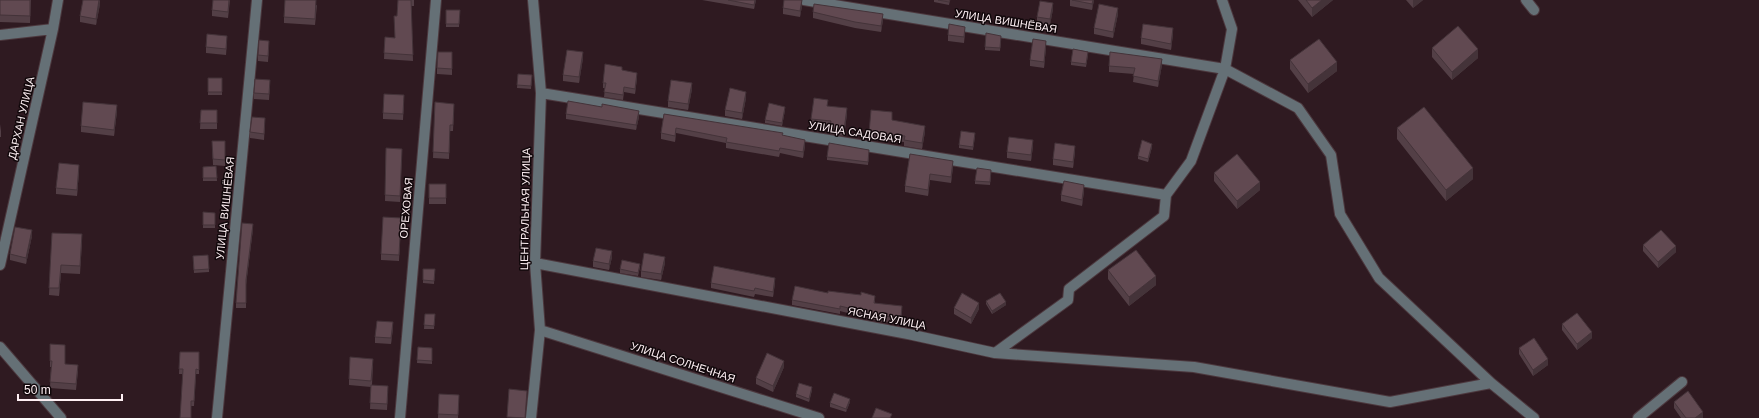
<svg xmlns="http://www.w3.org/2000/svg" width="1759" height="418" viewBox="0 0 1759 418" font-family="Arial,sans-serif">
<style>
.lines{fill:none;stroke-linecap:round;stroke-linejoin:round}
.minor-casing{stroke:#4c383e;stroke-width:12}
.minor{stroke:#657076;stroke-width:10}
.wall{fill:#533f46}
.shaded-wall{fill:#443339}
.building{fill:#614951;stroke:#443339}
.labels{text-anchor:middle;dominant-baseline:central;stroke-width:3;stroke-linejoin:round;paint-order:stroke}
.street-label{font-size:11px;fill:#feeff3;stroke:#11080b}
</style>
<rect width="100%" height="100%" fill="#2f1a21"/>
<g class="lines">
<defs>
<path id="minor" d="M804 0 1225 69 1191 161 1166 195
M1222 0 1232 29 1225 69 1298 108 1331 155 1340 214 1379 278 1491 383
M1526 0 1534 10
M0 35 53 29
M541 93 1166 195
M535 263 908 334 995 353 1068 300 1069 289 1164 216 1166 195
M0 265 53 29 58 0
M540 330 819 418
M0 347 61 418
M995 353 1194 367 1390 402 1491 383 1534 418
M217 418 257 0
M400 418 436 0
M531 418 540 330 535 263 541 93 533 0
M1638 418 1682 382"/>
</defs>
<use href="#minor" class="minor-casing"/>
<use href="#minor" class="minor"/>
</g>
<path class="wall" d="M0 0H31L30 23 0 22Z
M100 0V4L96 25 80 22V16Z
M230 0 228 18 212 16V10Z
M398 0H414V6H411L413 61 384 59 385 37 395 38Z
M702 0H756L754 9Z
M934 0H950L949 5 934 2Z
M1070 0H1094L1092 10 1070 6Z
M1298 0H1333L1312 17Z
M1406 0H1423L1413 8Z
M317 5 315 25 284 23V17Z
M802 6 800 17 783 14V8Z
M1053 9 1050 25 1037 23V17Z
M446 10H460L459 27H446Z
M813 12 883 20 881 32 855 28 813 18Z
M1118 14 1113 38 1094 34V28Z
M965 33 964 43 948 41V35Z
M1173 34 1171 50 1141 44V38Z
M1001 39 1000 51 985 50V47Z
M227 42 226 55 206 53V47Z
M269 47 268 62 258 61V55Z
M1046 47 1044 68 1030 66V60Z
M1432 48 1478 58 1452 80 1432 57Z
M452 52V75L437 74V68Z
M1088 55 1086 67 1071 65V62Z
M583 58 579 83 563 81V75Z
M1290 60 1337 71 1308 93 1290 69Z
M1162 65 1158 87 1133 82 1134 74 1109 72V66Z
M622 70 637 78 635 94 624 92 623 100 604 97 605 88H603V83Z
M518 74 532 75 531 89 517 88Z
M208 78H222V95H208Z
M270 86 269 100 254 99V93Z
M692 89 688 110 668 107V101Z
M746 98 742 119 725 116V110Z
M404 101 403 120 383 119V113Z
M435 102 454 110 453 131H450L449 159 433 158Z
M828 106 847 114 844 136 830 134V127L811 125V119Z
M201 110H217V129H200Z
M785 110 782 126 765 123V120Z
M117 111 114 136 81 132V126Z
M566 114 639 117 636 130 566 119Z
M664 114 783 136 805 146 803 158 780 153 779 157 726 148V143L676 133 675 142 661 139V133Z
M892 121 925 132 922 149 904 146V142L869 139V133Z
M0 124 1 131V137H0Z
M265 124 264 140 250 138V132Z
M1397 128 1473 179 1446 201 1397 139Z
M975 136 973 150 959 148V145Z
M212 141H225V166L213 165Z
M1033 146 1031 161 1007 158V152Z
M1152 147 1148 162 1138 159V156Z
M386 148 402 149 400 202 385 201Z
M1075 152 1073 168 1053 165V159Z
M869 153 868 165 827 160V157Z
M910 154 953 167 951 183 930 180 928 196 905 192V186Z
M216 166 217 181H203V167Z
M79 171 77 196 56 194V188Z
M991 173 990 185 975 184V181Z
M1214 173 1260 190 1237 209 1214 181Z
M429 184H446V204H429Z
M1084 191 1082 206 1061 201V195Z
M203 212 215 213V228H203Z
M401 224 399 261 381 260V254Z
M253 229 246 285V308H236V303Z
M52 233 82 242 80 274 61 273 59 296 49 295Z
M32 236 26 264 10 260V254Z
M1643 245 1676 252 1658 268 1643 251Z
M612 257 609 270 593 267V261Z
M193 259 209 269V272L194 273Z
M665 263 661 280 641 277V271Z
M640 267 638 276 620 273V269Z
M423 269H435L434 284 423 283Z
M1108 270 1156 285 1129 306 1108 279Z
M711 283H775L773 297 755 294 754 297 711 288Z
M828 293 875 301V303L902 311 901 323 883 322 840 311V314L792 305V300Z
M986 301 1006 305 992 314 986 304Z
M954 308 979 309 971 324 954 314Z
M425 314H435L434 329H424Z
M1562 324 1592 338 1577 350 1562 330Z
M393 328 391 344 375 343V337Z
M50 344 65 364 78 371 76 390 50 388 51 367H50Z
M418 347 432 348V364L417 363Z
M1519 348 1548 365 1533 376 1519 354Z
M180 352H199V374H196L194 406H191L182 374H179Z
M373 365 372 385 388 392 387 410 370 409 371 387 349 385V379Z
M784 367 773 392 756 384V378Z
M812 390 809 402 796 397V394Z
M439 394 459 395 458 418H438Z
M850 402 846 412 830 407V403Z
M1674 402 1703 418H1681L1674 408Z"/>
<path class="shaded-wall" d="M99 0 100 4 96 25V19Z
M755 0H756L754 9V5Z
M802 0V6L800 17V11Z
M1093 0H1094L1092 10V4Z
M1322 0H1333L1312 17V8Z
M1413 0H1423L1413 8Z
M1053 3V9L1050 25V19Z
M1118 8V14L1113 38V32Z
M883 14V20L881 32V26Z
M1173 28V34L1171 50V44Z
M1046 41V47L1044 68V62Z
M1478 49V58L1452 80V72Z
M583 52V58L579 83V77Z
M1162 59V65L1158 87V81Z
M1337 62V71L1308 93V84Z
M637 73V78L635 94V89Z
M692 83V89L688 110V104Z
M746 92V98L742 119V113Z
M117 105V111L114 136V130Z
M785 107V110L782 126V123Z
M847 108V114L844 136V130Z
M639 111V117L636 130V125Z
M925 126V132L922 149V143Z
M676 128V133L675 142V136Z
M805 140V146L803 158V152Z
M1033 140V146L1031 161V155Z
M1152 144V147L1148 162V159Z
M1075 146V152L1073 168V162Z
M953 161V167L951 183V177Z
M79 165V171L77 196V190Z
M1473 168V179L1446 201V190Z
M930 174V180L928 196V190Z
M1260 182V190L1237 209V201Z
M1084 185V191L1082 206V200Z
M253 224V229L246 285V280Z
M32 230V236L26 264V258Z
M1676 246V252L1658 268V262Z
M612 251V257L609 270V264Z
M665 257V263L661 280V274Z
M61 265V273L59 296V288Z
M1156 276V285L1129 306V297Z
M775 278V283L773 297V292Z
M1006 302V305L992 314V311Z
M979 303V309L971 324V318Z
M393 322V328L391 344V338Z
M1592 332V338L1577 350V344Z
M1548 359V365L1533 376V370Z
M784 361V367L773 392V386Z
M812 387V390L809 402V399Z
M850 399V402L846 412V409Z
M1703 412V418H1695Z"/>
<path class="building" d="M0 0H30V16L0 15Z
M83 0H99L96 19 80 16Z
M213 0H229L228 12 212 10Z
M285 0H316L315 19 284 17Z
M398 0H411L413 55 384 53 385 37 395 38 394 16H397Z
M728 0H755L754 5Z
M784 0H802L800 11 783 8Z
M938 0H950L949 2Z
M1072 0H1093L1092 4Z
M1306 0H1322L1312 8Z
M1040 1 1053 3 1050 19 1037 17Z
M814 4 883 14 881 26 855 22 813 12Z
M1099 4 1118 8 1113 32 1094 28Z
M446 10H460L459 24H446Z
M949 24 965 27 964 37 948 35Z
M1143 24 1173 28 1171 44 1141 38Z
M1458 26 1478 49 1452 72 1432 48Z
M986 33 1001 36 1000 48 985 47Z
M207 34 227 36 226 49 206 47Z
M1033 39 1046 41 1044 62 1030 60Z
M1319 39 1337 62 1308 84 1290 60Z
M259 40 269 41 268 56 258 55Z
M1073 49 1088 52 1086 64 1071 62Z
M567 50 583 52 579 77 563 75Z
M438 52H452V69L437 68Z
M1110 52 1162 59 1158 81 1133 76 1135 68 1109 66Z
M605 64 622 67V70L637 73 635 89 624 87 623 95 604 92 606 83H603Z
M518 74 532 75 531 86 517 85Z
M208 78H222V92H208Z
M255 79 270 80 269 94 254 93Z
M671 80 692 83 688 104 668 101Z
M730 88 746 92 742 113 725 110Z
M384 94 404 95 403 114 383 113Z
M814 98 828 100 827 106 847 108 844 130 830 128 831 121 811 119Z
M568 101 602 107V104L639 111 636 125 566 114Z
M83 102 117 105 114 130 81 126Z
M435 102 454 104 453 125H450L449 153 433 152Z
M769 103 785 107 782 123 765 120Z
M1424 107 1473 168 1446 190 1397 128Z
M201 110H217V123H200Z
M871 110 892 112V120L925 126 922 143 904 140 905 136 869 133Z
M664 114 783 133 782 135 805 140 803 152 780 148 779 151 726 142 727 138 676 128 675 136 661 133Z
M252 117 265 118 264 134 250 132Z
M961 131 975 133 973 147 959 145Z
M1009 137 1033 140 1031 155 1007 152Z
M1142 140 1152 144 1148 159 1138 156Z
M212 141H225V160L213 159Z
M829 143 869 150 868 162 827 157Z
M1055 143 1075 146 1073 162 1053 159Z
M386 148 402 149 400 196 385 195Z
M910 154 953 161 951 177 930 174 928 190 905 186Z
M1237 154 1260 182 1237 201 1214 173Z
M59 163 79 165 77 190 56 188Z
M216 166 217 178H203V167Z
M977 168 991 170 990 182 975 181Z
M1064 181 1084 185 1082 200 1061 195Z
M429 184H446V198H429Z
M203 212 215 213V225H203Z
M383 217 401 218 399 255 381 254Z
M242 223 253 224 246 280V303H236Z
M15 227 32 230 26 258 10 254Z
M1661 230 1676 246 1658 262 1643 245Z
M52 233 82 234 80 266 61 265 59 288H49Z
M596 248 612 251 609 264 593 261Z
M1136 250 1156 276 1129 297 1108 270Z
M644 253 665 257 661 274 641 271Z
M208 255 209 269 194 270 193 256Z
M622 260 640 264 638 273 620 269Z
M714 266 775 278 773 292 755 288 754 291 711 283Z
M423 269H435L434 281 423 280Z
M795 286 828 293V291L861 295V292L875 296 874 303 902 306 901 318 883 316 840 306V309L792 300Z
M962 293 979 303 971 318 954 308Z
M1000 293 1006 302 992 311 986 301Z
M1577 313 1592 332 1577 344 1562 324Z
M425 314H435L434 326 424 325Z
M377 321 393 322 391 338 375 337Z
M1534 338 1548 359 1533 370 1519 348Z
M50 344 65 345V364L78 365 76 384 50 382 52 361H50Z
M418 347 432 348V361L417 360Z
M180 352H199V370L196 369 194 401H191V418H180L183 369H179Z
M767 353 784 361 773 386 756 378Z
M350 357 373 359 371 381 349 379Z
M799 383 812 387 809 399 796 394Z
M371 385 388 386 387 404 370 403Z
M509 389 527 391 525 418 507 417Z
M1688 391 1703 412 1695 418H1686L1674 402Z
M834 393 850 399 846 409 830 403Z
M439 394 459 395 458 415 438 414Z
M876 408 892 414 890 418H872Z"/>
<g class="labels">
<g class="street-label">
<text transform="translate(1006 21) rotate(9)">УЛИЦА ВИШНЁВАЯ</text>
<text transform="translate(21 118) rotate(-77)">ДАРХАН УЛИЦА</text>
<text transform="translate(855 132) rotate(9)">УЛИЦА САДОВАЯ</text>
<text transform="translate(225 208) rotate(-84)">УЛИЦА ВИШНЁВАЯ</text>
<text transform="translate(406 208) rotate(-85)">ОРЕХОВАЯ</text>
<text transform="translate(525 209) rotate(-89)">ЦЕНТРАЛЬНАЯ УЛИЦА</text>
<text transform="translate(887 318) rotate(11)">ЯСНАЯ УЛИЦА</text>
<text transform="translate(683 362) rotate(18)">УЛИЦА СОЛНЕЧНАЯ</text>
</g>
</g>
<path d="M18 394v6h104v-6" fill="none" stroke="#feeff3" stroke-width="2"/>
<text x="24" y="394" font-size="12" fill="#feeff3" stroke="#11080b" stroke-width="3" paint-order="stroke">50 m</text>
</svg>
